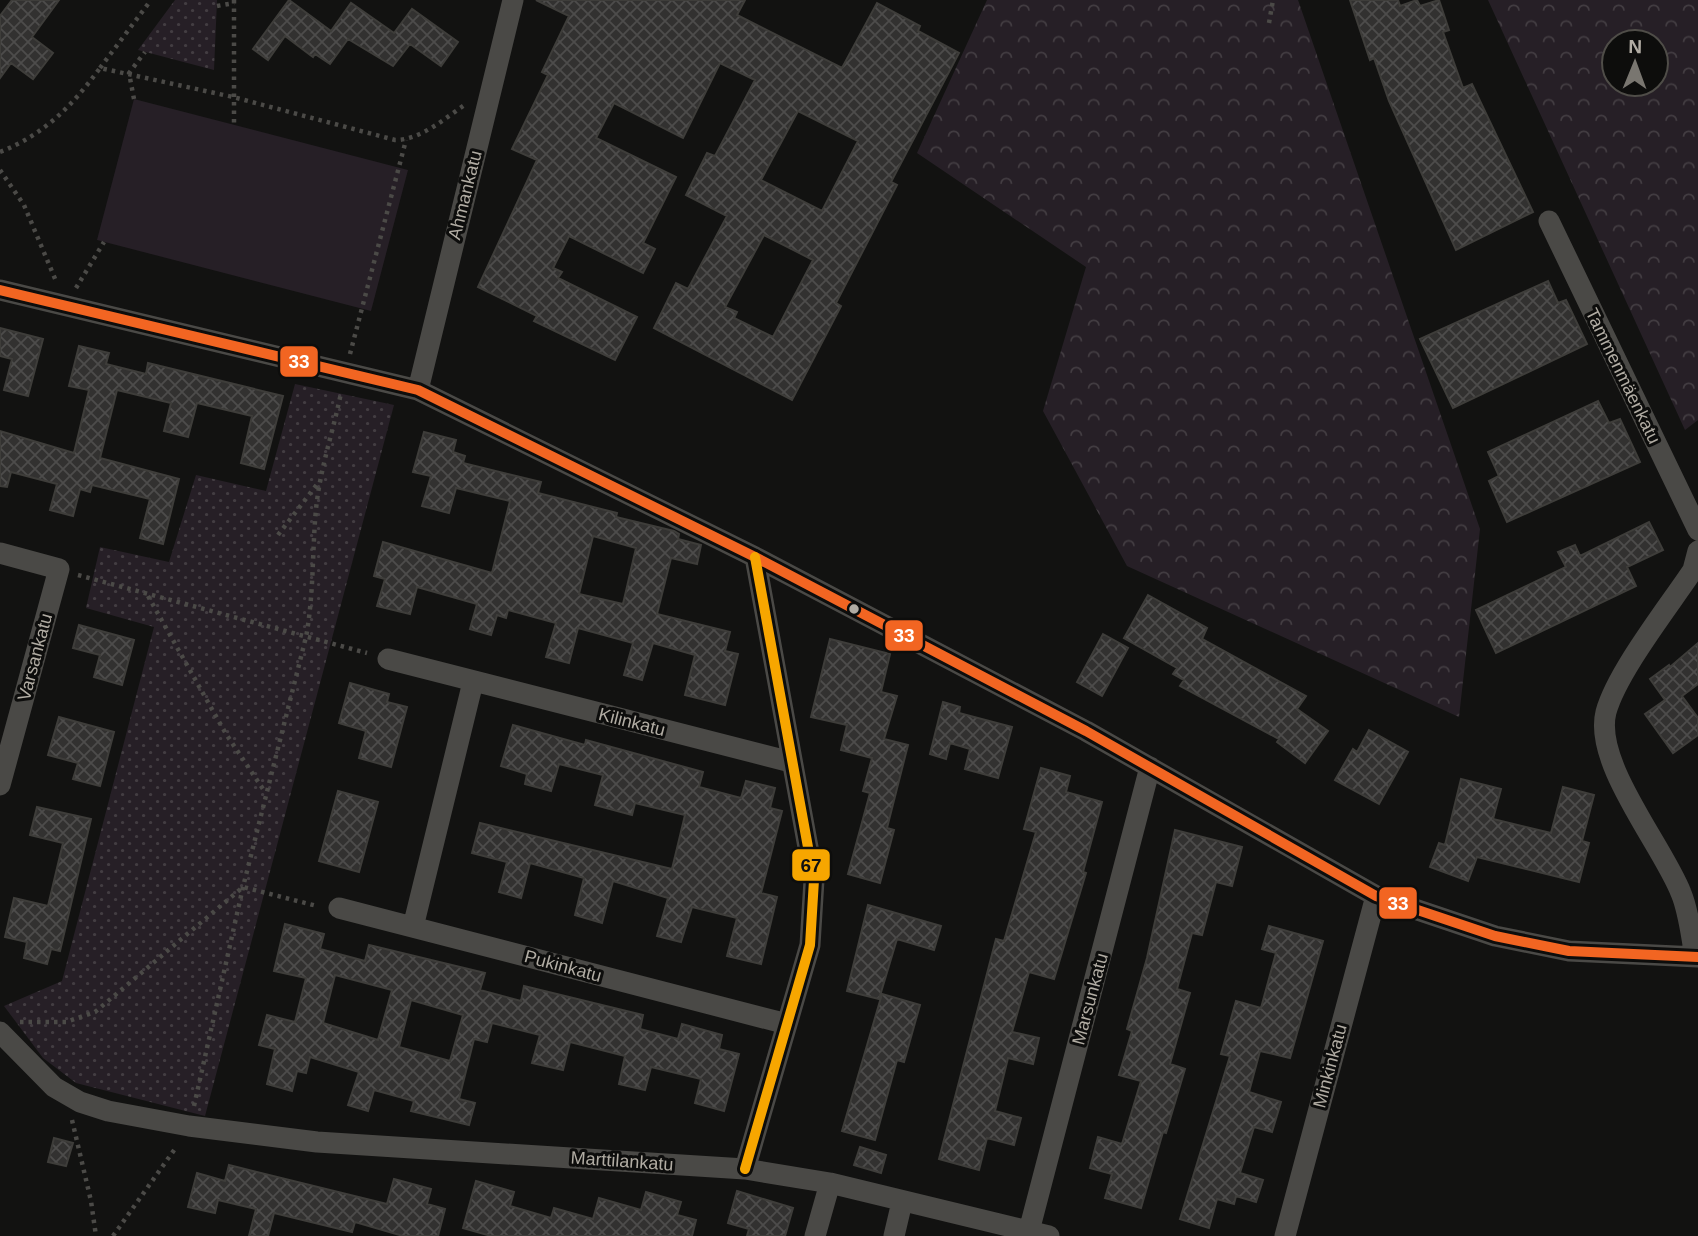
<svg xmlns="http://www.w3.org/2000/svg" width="1698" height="1236" viewBox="0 0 1698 1236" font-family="Helvetica,sans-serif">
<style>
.green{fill:#261f26}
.forest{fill:url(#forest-crowns);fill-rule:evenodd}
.park{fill:url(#park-dots)}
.building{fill:url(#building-cross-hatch);stroke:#3e3d3a;stroke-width:2;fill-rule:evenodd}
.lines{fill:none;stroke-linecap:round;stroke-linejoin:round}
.path{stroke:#4b4a47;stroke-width:4.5;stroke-dasharray:3.5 5;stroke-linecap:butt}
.street{stroke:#4a4946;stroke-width:21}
.bus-1-casing{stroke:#0d0d0c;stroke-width:16}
.bus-2-casing{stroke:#0d0d0c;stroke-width:16}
.bus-1{stroke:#f26522;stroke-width:10}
.bus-2{stroke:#f7a600;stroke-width:10}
.bus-dot{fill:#b1aca3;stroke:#0d0d0c;stroke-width:2.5}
.labels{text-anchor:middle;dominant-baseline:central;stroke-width:6;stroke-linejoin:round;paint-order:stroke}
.street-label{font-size:18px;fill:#b1aca3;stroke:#0d0d0c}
.line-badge{stroke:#0d0d0c;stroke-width:2.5}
.badge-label{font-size:19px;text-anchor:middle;font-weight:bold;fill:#fff}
.pale-badge-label{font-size:19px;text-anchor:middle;font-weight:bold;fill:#111}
</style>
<defs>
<pattern id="forest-crowns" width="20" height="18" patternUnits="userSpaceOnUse" patternTransform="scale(1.75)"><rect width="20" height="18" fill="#261f26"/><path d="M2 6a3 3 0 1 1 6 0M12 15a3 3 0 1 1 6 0" fill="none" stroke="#433d42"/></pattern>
<pattern id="park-dots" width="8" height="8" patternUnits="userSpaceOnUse" patternTransform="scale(1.75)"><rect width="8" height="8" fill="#261f26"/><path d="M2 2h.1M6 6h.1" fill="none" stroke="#433d42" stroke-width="1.8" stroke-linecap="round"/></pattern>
<pattern id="building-cross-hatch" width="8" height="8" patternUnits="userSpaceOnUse" patternTransform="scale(1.75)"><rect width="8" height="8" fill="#323130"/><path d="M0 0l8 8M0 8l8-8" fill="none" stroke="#4d4c4b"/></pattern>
</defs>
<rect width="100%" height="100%" fill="#121211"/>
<path class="green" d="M134 99 408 170 371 311 97 240Z"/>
<path class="forest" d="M987 0H1298L1480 529 1459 717 1127 566 1043 411 1086 267 917 153Z
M1488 0H1698V420L1685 430ZM1656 42V84H1614V42Z"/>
<path class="park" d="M175 0H217L214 70 138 50Z
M295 384 394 405 205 1116 76 1083 43 1058 4 1006 62 981 154 627 86 608 100 547 169 562 196 475 266 491Z"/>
<path class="building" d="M12 0H59L32 37 53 53 33 79 11 63 0 78V16Z
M289 0 331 31 351 3 394 33 412 9 458 42 441 66 410 44 393 66 348 39 330 64 315 54 313 57 285 36 268 60 253 49Z
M536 0H745L737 15 842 68 877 3 920 26 918 31 959 53 891 182 897 185 836 303 841 306 792 400 654 328 676 283 688 289 727 216 686 195 707 153 715 156 755 80 720 63 683 138 614 103 596 138 676 177 643 243 655 249 643 273 569 236 553 268 562 272 558 278 637 317 615 360 534 321 537 316 478 287 537 160 512 149 548 75 542 72 569 16ZM798 111 858 141 822 211 761 180ZM764 235 813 260 773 337 734 318 737 312 725 307Z
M1350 0H1398L1400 6 1417 0 1420 6 1439 0 1449 30 1443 32 1463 88 1472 84 1533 212 1456 250 1389 101 1374 58 1370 60Z
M1548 281 1558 303 1566 300 1587 344 1453 408 1420 339Z
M0 328 43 339 28 396 4 390 12 359 0 356Z
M79 346 109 353 106 364 146 374 148 363 283 396 264 469 241 463 252 416 197 403 188 437 164 431 171 403 117 390 100 458 179 479 163 544 140 538 150 499 92 485 90 492 80 489 73 516 50 510 57 484 11 472 7 487 0 486V431L74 453 89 390 69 386Z
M1598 401 1609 423 1620 419 1640 462 1507 522 1489 481 1499 476 1488 452Z
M424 432 456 440 453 452 465 456 463 463 541 482 538 493 617 513 616 517 674 531 679 534 678 539 701 545 697 564 671 558 657 614 730 632 725 651 738 654 725 705 685 695 695 655 653 643 642 680 624 675 633 643 578 628 569 663 546 657 556 623 508 610 506 618 497 615 491 635 470 629 477 604 417 587 410 614 377 606 385 579 374 576 383 542 492 573 510 501 456 488 449 513 422 506 431 476 413 472ZM593 536 636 548 623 604 579 594Z
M1649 522 1663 550 1627 567 1636 586 1496 653 1476 610 1566 567 1558 552 1575 545 1580 556Z
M1148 595 1207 628 1202 639 1306 696 1297 709 1328 731 1305 763 1277 742 1279 739 1180 686 1184 680 1173 674 1177 668 1124 638Z
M79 625 134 640 122 685 94 677 100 655 73 648Z
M1103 634 1128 648 1102 696 1077 682Z
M830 639 890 654 881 692 897 696 884 739 908 745 887 828 894 830 880 883 848 874 870 793 863 791 872 758 841 750 847 725 811 717Z
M1698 643V684L1682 696 1698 718V735L1673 753 1645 714 1665 700 1650 679 1669 665 1670 667Z
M350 683 389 694 387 702 407 707 391 767 359 758 366 731 339 723Z
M943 702 960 707 959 713 1012 727 998 778 965 769 970 749 950 743 946 759 930 754Z
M59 717 114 732 100 786 73 779 78 763 48 755Z
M513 725 585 745 586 740 703 772 699 787 741 798 746 781 775 788 770 808 782 811 761 893 777 897 761 964 727 956 737 918 692 907 681 942 657 936 668 898 613 881 602 923 575 915 584 878 530 863 521 898 499 892 507 862 472 853 480 823 672 869 685 815 635 803 632 815 595 805 603 775 559 764 551 791 525 784 527 774 501 766Z
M1369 730 1408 752 1379 804 1335 780 1353 749 1357 752Z
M1041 768 1070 776 1066 792 1102 802 1083 872 1086 873 1054 979 1029 972 1012 1032 1039 1038 1033 1064 1008 1058 995 1111 1021 1118 1014 1145 987 1138 979 1170 939 1159 996 939 1004 941 1036 832 1024 829Z
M1461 779 1501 789 1493 819 1551 833 1563 787 1594 795 1582 841 1589 843 1579 882 1477 857 1468 881 1430 867 1439 843 1445 845Z
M338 791 378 802 359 872 319 861Z
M37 807 91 819 60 951 51 949 47 964 24 958 27 942 5 937 14 898 48 906 63 843 30 835Z
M1175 830 1242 847 1232 886 1216 882 1202 935 1192 933 1177 989 1190 993 1170 1064 1185 1069 1166 1133 1163 1132 1141 1208 1105 1198 1112 1174 1090 1168 1098 1137 1122 1144 1141 1081 1119 1075 1132 1031 1127 1029 1147 958Z
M868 905 941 926 934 950 897 939 879 999 847 991Z
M285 924 324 934 320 949 365 961 369 945 485 973 480 990 521 1001 524 986 643 1015 640 1029 678 1039 682 1024 722 1035 719 1049 739 1054 724 1111 695 1103 701 1079 651 1067 645 1090 619 1084 625 1056 570 1042 563 1070 532 1063 540 1035 492 1023 487 1042 474 1039 459 1099 475 1103 469 1125 411 1111 414 1101 374 1090 368 1111 348 1105 359 1072 310 1057 306 1073 297 1071 292 1091 267 1084 275 1049 259 1045 267 1015 295 1022 306 978 274 971ZM335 975 392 990 378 1040 323 1023ZM411 1000 463 1015 450 1061 399 1047Z
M1269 926 1323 941 1290 1058 1260 1051 1249 1092 1281 1102 1272 1132 1254 1127 1240 1173 1263 1180 1256 1202 1236 1196 1234 1204 1217 1199 1209 1228 1180 1219 1230 1056 1221 1054 1236 1001 1261 1008 1276 953 1262 949Z
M882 994 920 1005 904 1062 897 1060 875 1140 842 1131Z
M54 1138 73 1143 66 1166 48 1162Z
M860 1147 886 1155 881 1173 854 1165Z
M229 1165 387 1204 394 1179 431 1189 427 1204 445 1209 438 1236H403L355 1222 352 1232 274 1213 268 1236H249L256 1209 218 1200 215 1213 188 1207 197 1173 225 1181Z
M476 1181 514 1192 510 1206 551 1218 554 1208 593 1219 599 1198 641 1210 646 1192 681 1202 677 1215 696 1220 692 1236H491L463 1228Z
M737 1191 793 1208 785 1236H747L749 1229 728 1223Z"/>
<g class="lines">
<path class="path" d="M234 0V125
M217 6 234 3
M1269 23 1273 0
M100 68 151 0
M134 99 129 73 145 52
M0 152C45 134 72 106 100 68L233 97 395 140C421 140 445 118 466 104
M0 170 24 205 56 281
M76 288 104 242
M350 354 406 140
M278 535 318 483
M78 575 367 653
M148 596 226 734 265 792
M20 1022H66L95 1012 243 887 317 906
M194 1106 243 887 306 637C314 594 312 552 316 509 320 469 333 432 341 393
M72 1120 91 1201 96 1236
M113 1236 177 1146"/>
<path class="street" d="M1549 221 1698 530
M0 290 418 390 755 557 1086 731 1376 896 1495 936 1569 951 1698 957
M418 390 513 0
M0 553 59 569 0 785
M388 659 791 762
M339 908 787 1024
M413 927 473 682
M1695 956C1691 935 1689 912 1681 893 1663 846 1593 763 1606 712 1617 672 1669 606 1693 570L1698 551
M0 1032 54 1087 80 1102 108 1111 189 1126 317 1142 745 1169 830 1183 1049 1236
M745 1169 810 945 814 880 755 557
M1029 1231 1150 767
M815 1236 830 1183
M894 1236 902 1202
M1285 1236 1376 896"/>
<defs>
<path id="bus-1" d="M0 290 418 390 755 557 1086 731 1376 896 1495 936 1569 951 1698 957"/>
<path id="bus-2" d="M745 1169 810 945 814 880 755 557"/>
</defs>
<use href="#bus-1" class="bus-1-casing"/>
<use href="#bus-2" class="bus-2-casing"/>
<use href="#bus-1" class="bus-1"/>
<use href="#bus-2" class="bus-2"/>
</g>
<circle class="bus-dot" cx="854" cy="609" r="6"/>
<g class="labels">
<g class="street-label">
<text transform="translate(465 195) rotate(-76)">Ahmankatu</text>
<text transform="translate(1623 376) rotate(64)">Tammenmäenkatu</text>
<text transform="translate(35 657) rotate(-75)">Varsankatu</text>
<text transform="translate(632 722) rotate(14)">Kilinkatu</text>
<text transform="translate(563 966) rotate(15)">Pukinkatu</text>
<text transform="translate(1090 999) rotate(-75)">Marsunkatu</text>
<text transform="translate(1330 1066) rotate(-75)">Minkinkatu</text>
<text transform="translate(622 1161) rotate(4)">Marttilankatu</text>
</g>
</g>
<g class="line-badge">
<rect x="279" y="345" width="40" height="33" rx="7" fill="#f26522"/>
<rect x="884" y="619" width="40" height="33" rx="7" fill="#f26522"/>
<rect x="791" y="848" width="40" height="34" rx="7" fill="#f7a600"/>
<rect x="1378" y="886" width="40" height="34" rx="7" fill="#f26522"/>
</g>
<g class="badge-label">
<text x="299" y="368">33</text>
<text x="904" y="642">33</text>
<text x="1398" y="910">33</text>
</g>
<g class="pale-badge-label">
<text x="811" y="872">67</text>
</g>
<g transform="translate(1635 63) rotate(1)"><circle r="33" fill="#0d0d0c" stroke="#4f4d48" stroke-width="2"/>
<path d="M0-5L12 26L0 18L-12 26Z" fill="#797670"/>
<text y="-10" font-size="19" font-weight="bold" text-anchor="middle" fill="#b1aca3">N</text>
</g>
</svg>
